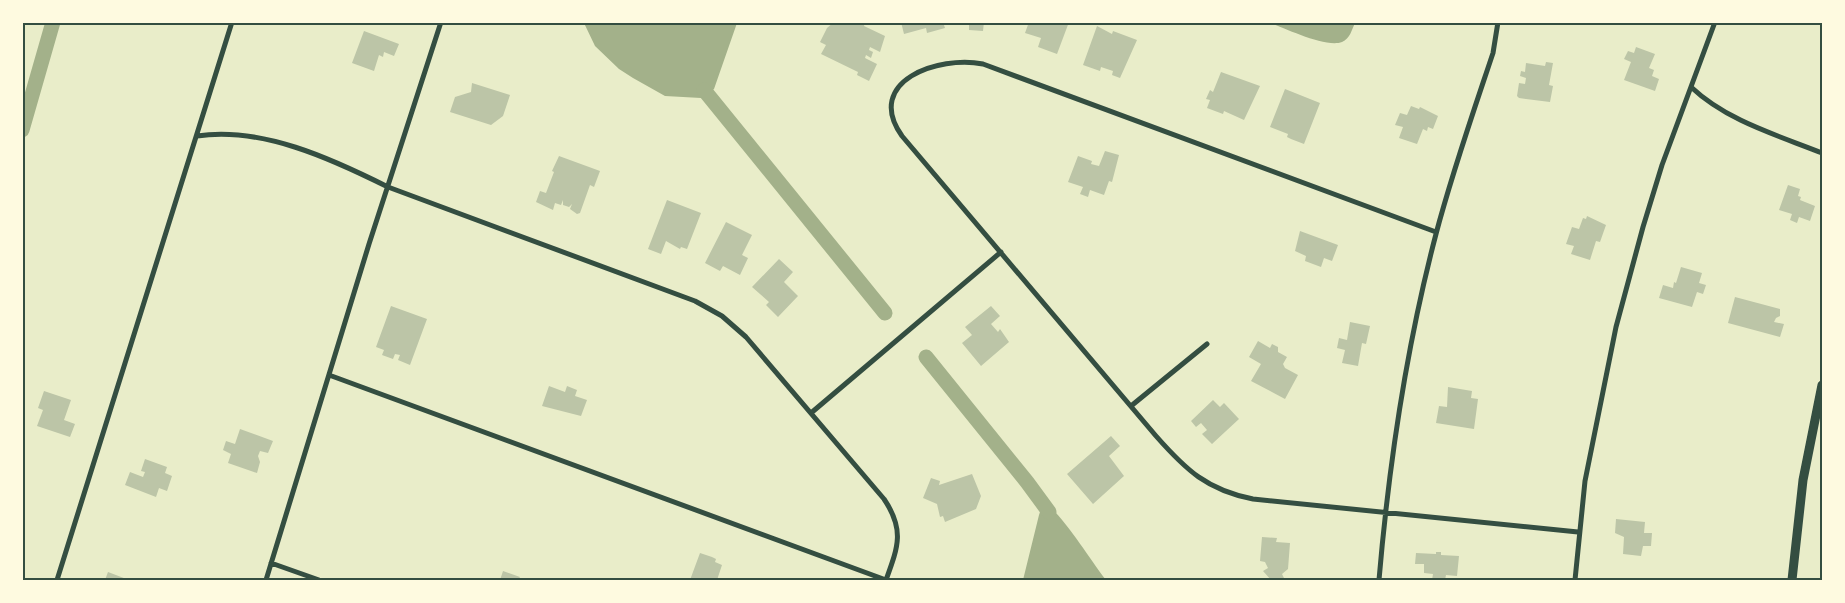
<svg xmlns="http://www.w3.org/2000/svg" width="1845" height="603" viewBox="0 0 1845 603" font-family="'Noto Sans',sans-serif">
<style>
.water{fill:#a3b18a}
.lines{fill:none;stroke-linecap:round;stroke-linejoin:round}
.canal{stroke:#a3b18a;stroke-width:15}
.building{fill:#bcc5a7}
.minor{stroke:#344e41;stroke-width:5}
.tertiary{stroke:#344e41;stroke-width:9}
.neatline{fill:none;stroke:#344e41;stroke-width:2}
</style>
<rect width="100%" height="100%" fill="#e9edc9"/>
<path class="water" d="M584 23H737L714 89 701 98 665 96 633 78 619 69 595 46Z
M1270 23 1355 22V23C1352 29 1350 39 1342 42 1326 48 1287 29 1270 23Z
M1048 505C1068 523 1089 558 1106 580H1023L1039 515 1041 509Z"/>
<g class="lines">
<path class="canal" d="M704 90 885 313
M22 130 53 22
M926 357 1027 482 1049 512"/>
</g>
<path class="building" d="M834 22H865L864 26 885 36 880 52 870 47 869 50 873 52 871 58 866 55 865 58 877 64 869 81 857 75 858 72 821 54 826 45 820 42 827 28Z
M901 22H943L945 28 927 33 926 28 904 34Z
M969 22H984L983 31 969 30Z
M1029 22H1069L1057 54 1038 47 1041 38 1025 33Z
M1097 26 1112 34 1113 31 1137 40 1120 78 1112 75 1113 71 1101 67 1100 71 1083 65Z
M364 31 399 44 394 56 384 52 383 57 379 55 374 71 352 63Z
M1636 47 1655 54 1649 68 1654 70 1652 76 1659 79 1655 91 1624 80 1631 62 1624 59 1628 51 1634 53Z
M1546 62 1553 63 1549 85 1553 86 1550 102 1519 98 1517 96 1519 83 1525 84 1526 78 1520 76 1521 71 1525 72 1526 63 1545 66Z
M1221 72 1260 86 1244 120 1224 111 1223 114 1207 108 1210 100 1206 99 1210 90 1213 92Z
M472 83 510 95 503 116 491 125 450 112 455 97 471 92Z
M1285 89 1320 103 1304 144 1291 139 1287 137 1288 134 1270 127Z
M1411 106 1419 109 1420 107 1438 116 1433 129 1428 127 1427 131 1423 129 1417 144 1399 138 1403 127 1395 125 1400 113 1407 115Z
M1105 151 1119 155 1112 182 1109 181 1104 195 1090 190 1088 197 1080 194 1083 187 1068 182 1078 156 1092 161 1091 164 1099 166Z
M559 156 600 171 594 187 590 185 580 213 577 214 570 209 572 204 569 207 563 205V200L561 205 555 203 553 210 536 202 540 191 546 193 554 172 552 171Z
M1788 185 1800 189 1798 196 1801 197 1800 200 1815 206 1810 221 1799 217 1797 223 1790 220 1792 214 1779 210Z
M667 200 701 213 687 249 681 247 680 249 666 241 661 254 648 249Z
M1587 216 1606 225 1600 242 1596 241 1590 260 1571 254 1574 246 1566 244 1572 227 1579 229 1583 218 1586 219Z
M726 222 752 235 742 255 748 258 740 275 723 266 720 271 705 263Z
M1300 231 1338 245 1332 261 1324 258 1321 267 1305 261 1306 256 1295 251Z
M779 259 793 272 784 282 798 296 778 317 766 305 769 302 752 287Z
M1681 267 1702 273 1699 283 1706 285 1703 294 1697 292 1692 307 1659 298 1663 285 1673 288 1674 282 1676 283Z
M1735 297 1780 309V316L1776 318 1774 322 1784 324 1780 337 1728 323Z
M391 306 427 319 410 365 398 360 400 355 395 354 393 359 382 355 384 350 376 347Z
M991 306 1000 316 991 324 998 332 1000 329 1009 342 981 366 962 343 972 335 965 327Z
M1350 322 1370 326 1366 344 1362 343 1358 366 1342 363 1345 350 1337 348 1339 338 1347 340Z
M1258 341 1270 348 1272 344 1278 347V352L1287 357 1283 364 1285 368 1298 375 1285 399 1251 381 1261 364 1249 357Z
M549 386 565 392 567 386 577 390 575 396 587 400 581 416 542 406Z
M1448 387 1472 391 1471 398 1478 399 1474 429 1436 423 1439 406 1447 407Z
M44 391 71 400 64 420 75 424 70 437 37 426 43 410 38 408Z
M1213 400 1220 407 1224 403 1239 419 1212 444 1202 434 1207 430 1201 423 1196 427 1191 421Z
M240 429 273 441 268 453 260 451 258 456 260 462 257 473 228 463 231 454 223 450 226 441 235 444Z
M1111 436 1120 446 1109 456 1124 476 1093 504 1067 474Z
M145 459 167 467 165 473 172 476 167 491 159 488 156 497 125 485 130 472 143 477 145 472 141 471Z
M972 474 981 496 976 509 945 522 943 516 940 517 937 504 923 498 931 478 940 481 939 485Z
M1616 519 1645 522 1644 533H1652L1651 546H1643L1641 556 1623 554 1624 537 1615 533Z
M1262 537 1277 538 1276 542 1290 543 1288 569 1282 574 1285 580H1271L1263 571 1268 568 1265 562 1260 561Z
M1436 552H1441V555L1459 556 1457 576 1446 575 1445 580H1432L1433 574 1424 573V564H1415L1416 553 1436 554Z
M700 553 712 557 716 559 715 562 722 565 717 580H690Z
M503 571 520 577 518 580H500Z
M108 572 129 580H105Z"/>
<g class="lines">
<path class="minor" d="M1691 87C1727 121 1777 135 1822 153
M197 136C261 126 332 159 388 187L695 301 722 316 746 337 884 499C905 530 898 547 886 580
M1436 232 983 64C939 55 863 81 902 136L1156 436C1186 470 1207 490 1253 499L1578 532
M329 375 886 580
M1131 406 1207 344
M811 413 1001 252
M271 563 319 580
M57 580 232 22
M266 580 369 244 441 22
M1379 580C1389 463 1406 348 1436 234 1452 173 1473 113 1493 53L1498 22
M1575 580 1585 481 1616 327 1643 227 1662 165 1715 22"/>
<path class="tertiary" d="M1792 580 1803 480 1822 385"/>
</g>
<rect width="1845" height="603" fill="none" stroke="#fefae0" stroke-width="48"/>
<rect x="24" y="24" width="1797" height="555" class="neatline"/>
</svg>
